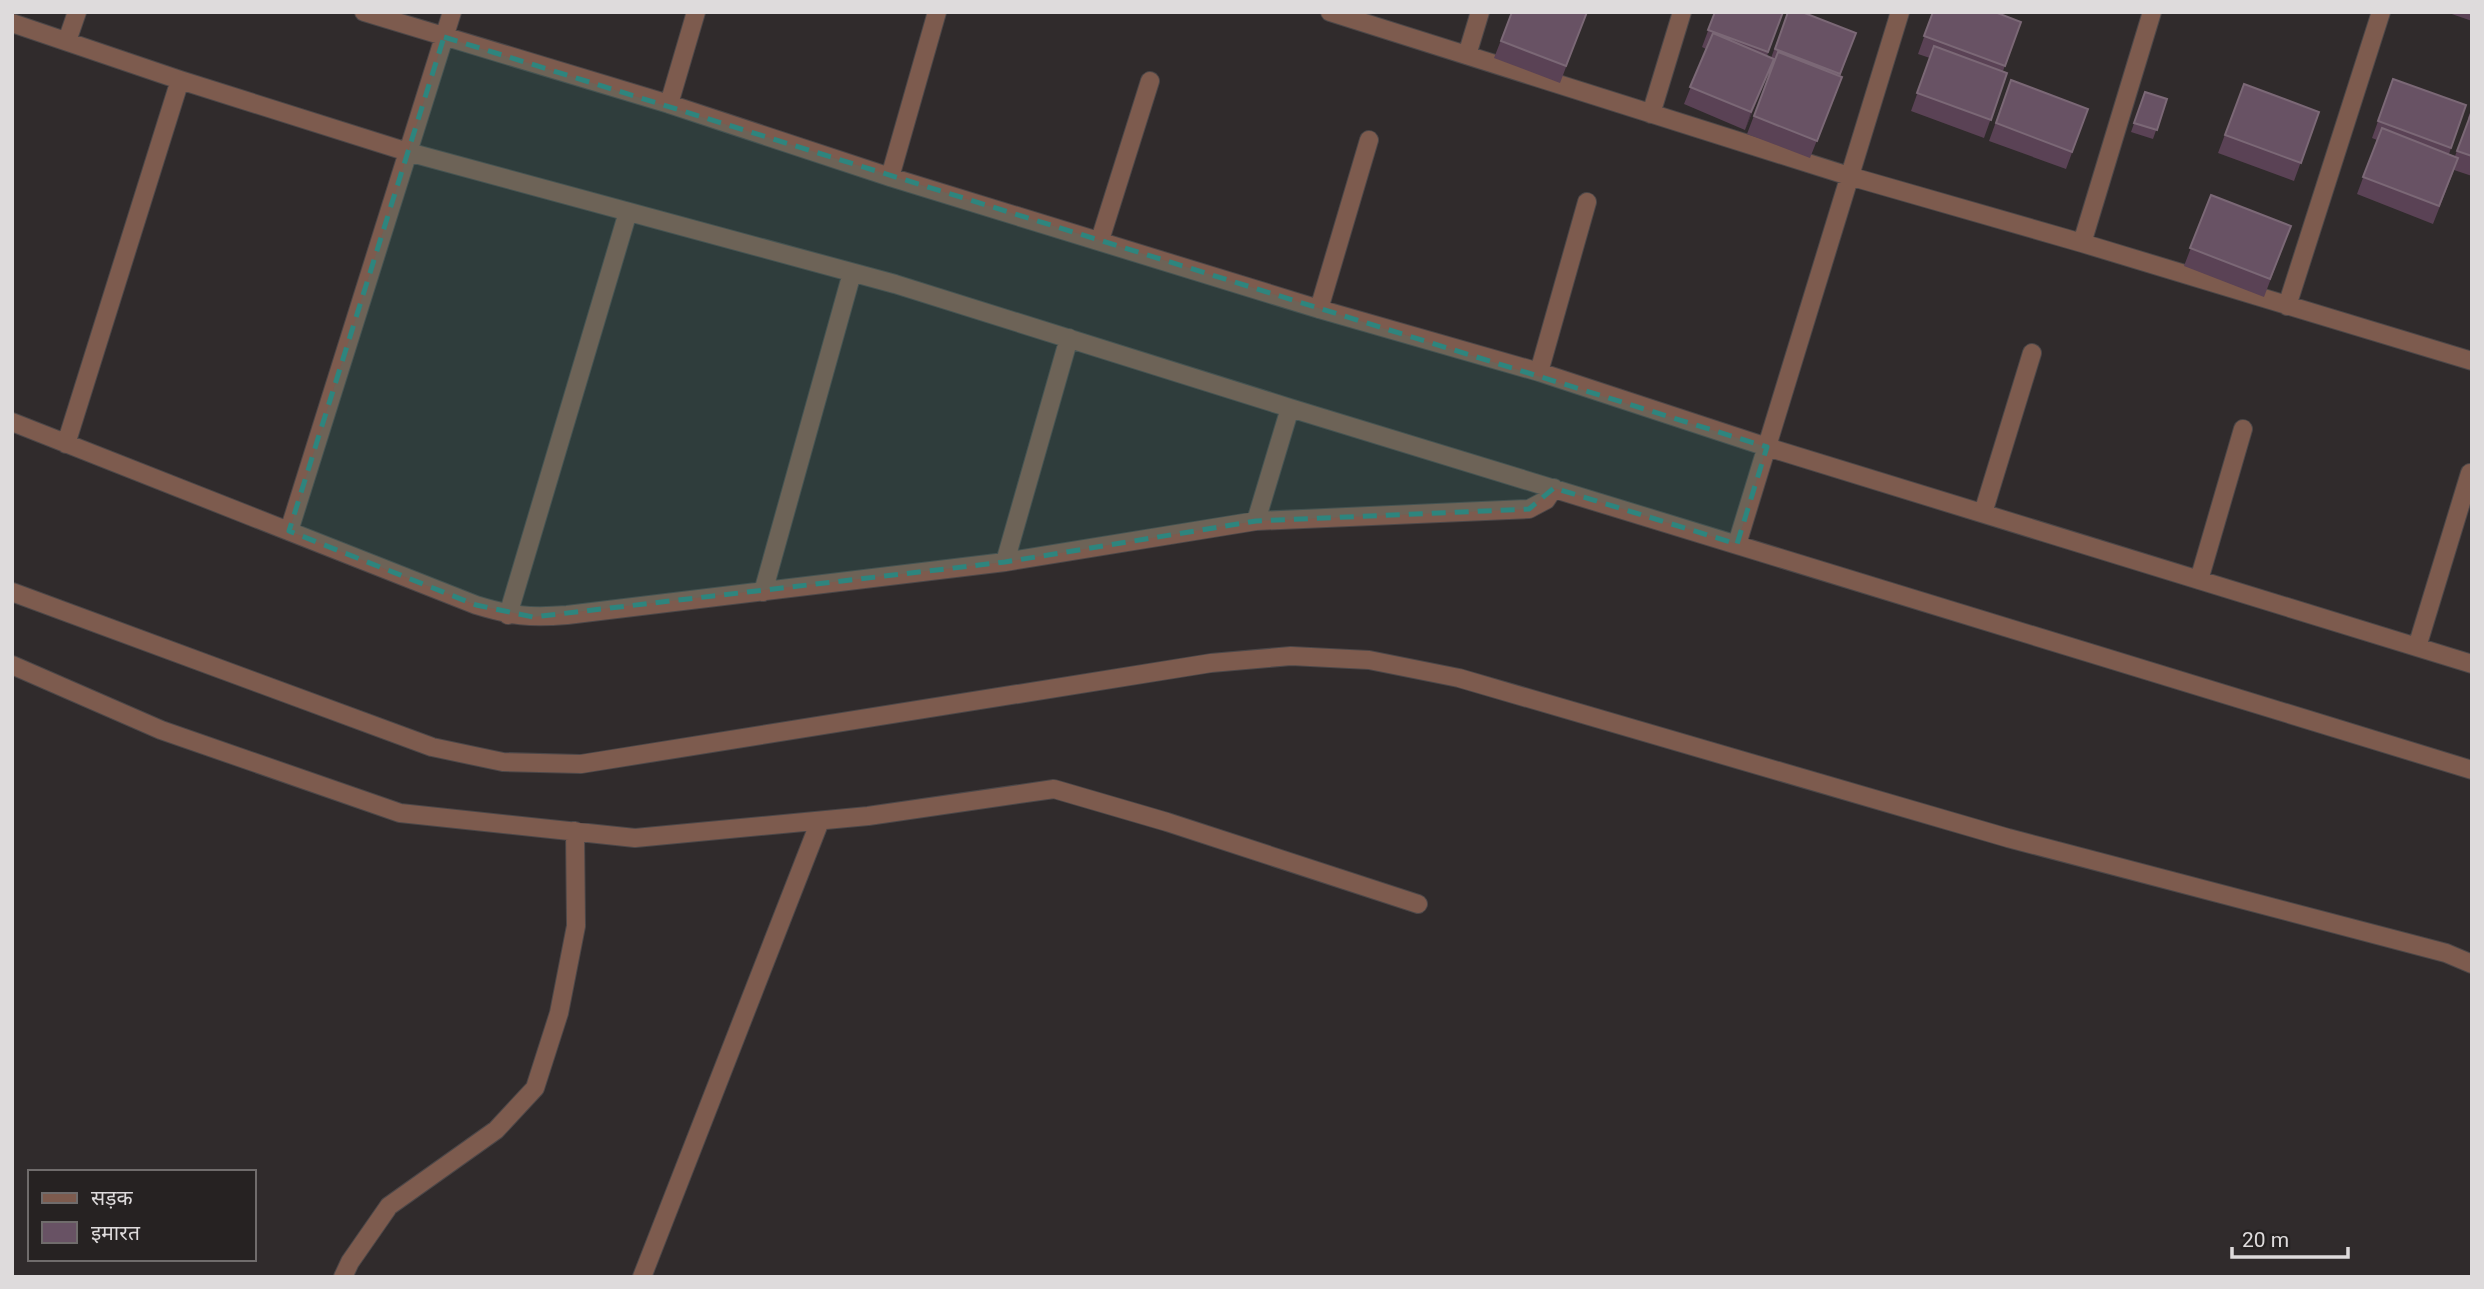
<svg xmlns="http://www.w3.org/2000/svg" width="2484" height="1289" viewBox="0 0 2484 1289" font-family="Roboto,'Noto Sans Devanagari',sans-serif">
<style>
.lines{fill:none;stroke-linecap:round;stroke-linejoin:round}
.minor-casing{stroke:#4c4748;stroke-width:20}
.minor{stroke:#7d5b4e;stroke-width:18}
.wall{fill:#5a4255}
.shaded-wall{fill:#43323f}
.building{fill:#685264;stroke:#7b6876;stroke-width:2}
.marked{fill:#2e857e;fill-opacity:0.2;stroke:#2e857e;stroke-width:5;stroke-dasharray:14 9;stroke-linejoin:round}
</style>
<rect width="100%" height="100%" fill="#302b2c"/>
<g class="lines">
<defs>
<path id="minor" d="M364 12 669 104 890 177 1319 309 1539 372 1767 447 2472 664
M1330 12 1849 176 2082 243 2472 361
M12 23 180 80 408 152 895 284 1290 408 2472 770
M67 41 77 12
M1467 55 1480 12
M669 104 696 12
M1651 114 1682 12
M890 177 937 12
M1100 240 1150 81
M2082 243 2152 12
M2287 306 2381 12
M1319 309 1369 140
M1539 372 1587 202
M12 422 476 605C512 616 529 618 567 615L1005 562 1256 521 1290 408
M66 444 180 80
M1983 513 2032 353
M1256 521 1529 509 1546 500 1554 488
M289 531 452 12
M1737 544 1900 12
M1005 562 1069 338
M2199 580 2243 429
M12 592 432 747 503 762 581 764 1211 663 1291 656 1369 660 1459 678 2008 838 2446 953 2472 964
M763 592 852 273
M508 615 628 212
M2417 647 2470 473
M12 665 161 730 400 813 635 838 868 816 1054 789 1167 822 1418 904
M343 1277 350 1262 389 1206 496 1130 535 1088 559 1013 576 926 575 831
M642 1277 820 821"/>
</defs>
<use href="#minor" class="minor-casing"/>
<use href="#minor" class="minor"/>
</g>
<path class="wall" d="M1512 12H1587L1560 83 1494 58Z
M1715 12H1783L1767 56 1771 58 1788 12 1856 33 1840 76 1842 77 1810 158 1747 134 1772 68 1770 67 1745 130 1684 104 1706 49 1702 47Z
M1933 12 2021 22 2003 71 2007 73 1984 138 1911 111 1930 58 1918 54Z
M2446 12H2472V21Z
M2393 79 2466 105 2449 154 2455 156 2469 119 2468 118 2472 107V176L2454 170 2433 224 2357 194 2377 140 2372 138Z
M2011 80 2088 109 2066 169 1989 141Z
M2244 84 2319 112 2294 181 2218 153Z
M2145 92 2167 99 2153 139 2131 132Z
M2211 195 2291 226 2264 297 2184 266Z"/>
<path class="shaded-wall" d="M1774 59 1767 77 1745 130 1751 112Z"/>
<path class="building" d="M1512 12H1587L1566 66 1501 41Z
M1715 12H1783L1768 52 1708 30Z
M1788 12H1802L1856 33 1840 74 1775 49Z
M1933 12H1995L2021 22 2005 66 1924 36Z
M1713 33 1774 59 1751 112 1690 87Z
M1934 46 2007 73 1991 120 1917 93Z
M1778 52 1842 77 1817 141 1754 116Z
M2393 79 2466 105 2451 148 2378 121Z
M2011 80 2088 109 2072 152 1996 123Z
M2244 84 2319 112 2301 163 2225 135Z
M2145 92 2167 99 2157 130 2134 123Z
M2472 111V156L2457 151Z
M2382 128 2458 158 2439 206 2363 177Z
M2211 195 2291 226 2270 279 2190 248Z"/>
<path class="marked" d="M444 37 1767 447 1737 544 1554 488 1529 509 1256 521 1005 562 533 617 476 605 289 531Z"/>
<rect width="2484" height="1289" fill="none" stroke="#dedbdc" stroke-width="28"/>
<rect x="28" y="1170" width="228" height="91" fill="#262222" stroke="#706c6c" stroke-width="2"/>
<rect x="42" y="1193" width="35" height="10" fill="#7d5b4e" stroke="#706c6c" stroke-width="2"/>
<text x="91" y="1205" font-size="21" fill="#dedbdc">सड़क</text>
<rect x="42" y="1222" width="35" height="21" fill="#685264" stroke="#706c6c" stroke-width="2"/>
<text x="91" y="1240" font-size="21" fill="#dedbdc">इमारत</text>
<path d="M2232 1247v10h116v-10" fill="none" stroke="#dedbdc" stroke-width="3.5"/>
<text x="2242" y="1247" font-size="21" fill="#dedbdc" stroke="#262222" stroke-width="5" paint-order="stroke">20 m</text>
</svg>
